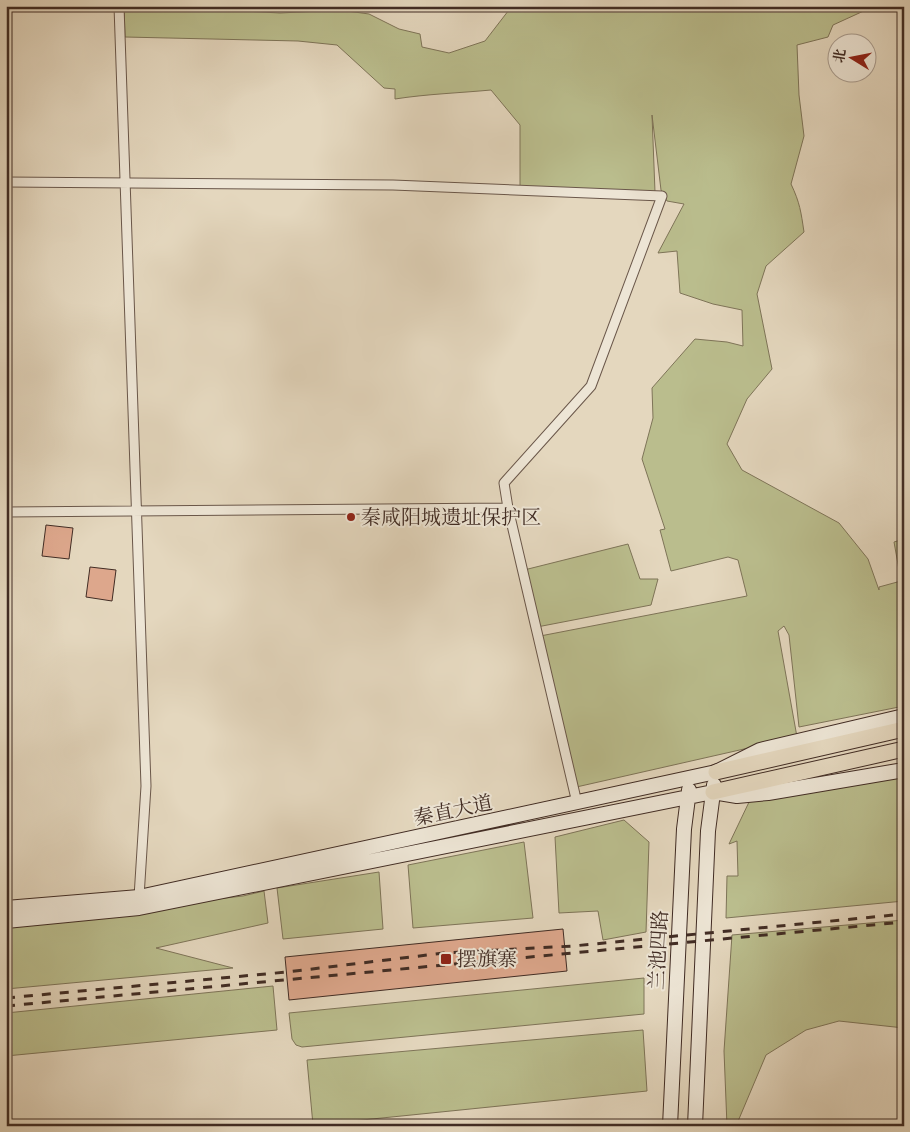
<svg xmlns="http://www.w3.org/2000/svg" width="910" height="1132" viewBox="0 0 910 1132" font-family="'EB Garamond','Noto Serif SC',serif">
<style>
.green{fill:#babd8d;stroke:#7e7458}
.building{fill:#dda78c;stroke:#412c24}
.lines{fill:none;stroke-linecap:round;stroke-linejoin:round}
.street-casing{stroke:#6a574a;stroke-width:11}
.secondary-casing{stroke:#412c24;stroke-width:16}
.primary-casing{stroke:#412c24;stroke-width:17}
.street{stroke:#ede5d5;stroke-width:9}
.secondary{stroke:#ede5d5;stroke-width:14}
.primary{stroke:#e4d7be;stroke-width:15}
.rail{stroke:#412c24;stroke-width:3;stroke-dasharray:9 9;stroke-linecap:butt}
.poi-dot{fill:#8f2418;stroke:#ede5d5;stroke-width:2}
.labels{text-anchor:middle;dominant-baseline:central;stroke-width:4;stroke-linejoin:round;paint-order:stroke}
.poi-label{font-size:20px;fill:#412c24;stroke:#ede5d5;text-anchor:start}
.street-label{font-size:20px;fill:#412c24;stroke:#ede5d5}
</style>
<rect width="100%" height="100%" fill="#e4d7be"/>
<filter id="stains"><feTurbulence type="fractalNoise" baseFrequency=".004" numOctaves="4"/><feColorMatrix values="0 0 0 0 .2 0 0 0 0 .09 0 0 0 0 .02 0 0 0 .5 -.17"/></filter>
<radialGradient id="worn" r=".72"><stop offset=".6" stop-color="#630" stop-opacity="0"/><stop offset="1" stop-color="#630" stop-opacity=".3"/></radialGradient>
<path class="green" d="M124 6H242L244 11 280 13 340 10 369 14 399 29 420 34 422 47 449 53 485 41 512 6H868V9L833 25 828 37 797 45 799 95 804 136 791 184C800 203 801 212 804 232L766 266 757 294 772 369 747 399 727 444 742 470 839 523 868 559 879 590V587L901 581 894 542 904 539V709L899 707 799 727 789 635 784 626 778 631 797 737 572 788 535 637 747 596 738 560 728 557 671 571 660 530 665 529 642 459 653 418 652 388 695 339 727 342 743 346 742 310 713 304 680 293 677 251 658 253 684 204 667 201 661 190 652 115 655 192 520 188V125L491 90C459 93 427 94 395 99V89L384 88 337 45 298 41 125 37Z
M628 544 640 579H658L651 605 537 627 520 571Z
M904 771V901L726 918 727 876H738L737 841 729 844 750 800Z
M624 820 649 842 646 932 603 940 598 911 559 913 555 837Z
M524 842 533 918 413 928 408 865Z
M379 872 383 929 283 939 277 888Z
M264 891 268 923 156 948 233 968 6 989V923L243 896Z
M904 920V1028L839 1021 806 1030 766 1055 736 1126H727L724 1051 732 935Z
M644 978V1014L302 1047 296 1045 292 1039 289 1013Z
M273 986 277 1030 6 1056V1013Z
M643 1030 647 1091 313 1125 307 1060Z"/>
<path class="building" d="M46 525 73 528 69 559 42 556Z
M90 567 116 570 112 601 86 597Z
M563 929 567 971 289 1000 285 957Z"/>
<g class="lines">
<defs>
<path id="street" d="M119 6 146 786 139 897
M6 182 393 185 662 196 591 386 504 483 508 508
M6 512 508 508 577 803"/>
<path id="secondary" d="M6 908 139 897 716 772 760 750 904 716
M6 921 139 908 713 792 737 796 768 793 904 770
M670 1126 684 829 689 790
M695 1126 708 831 714 785"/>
<path id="primary" d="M716 772 904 729
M713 792 904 749"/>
</defs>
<use href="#street" class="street-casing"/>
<use href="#secondary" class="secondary-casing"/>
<use href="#primary" class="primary-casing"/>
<use href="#street" class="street"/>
<use href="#secondary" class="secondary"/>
<use href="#primary" class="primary"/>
<path class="rail" d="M6 998 287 972 444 953 573 946 904 914
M6 1006 904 922"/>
</g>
<g class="poi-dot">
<circle cx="351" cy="517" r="5"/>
<rect x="440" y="953" width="12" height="12" rx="2.5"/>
</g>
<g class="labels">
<g class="poi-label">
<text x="361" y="517">秦咸阳城遗址保护区</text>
<text x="457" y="959">摆旗寨</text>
</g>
<g class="street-label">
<text transform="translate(453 810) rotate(-12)">秦直大道</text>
<text transform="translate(658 950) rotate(-87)">兰池四路</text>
</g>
</g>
<rect width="910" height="1132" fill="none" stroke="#e4d7be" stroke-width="25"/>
<rect x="8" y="8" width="895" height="1117" fill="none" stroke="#412c24" stroke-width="2.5"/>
<rect x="12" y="12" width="885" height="1107" fill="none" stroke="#412c24"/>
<g transform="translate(852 58) rotate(280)"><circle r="24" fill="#ede5d5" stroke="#a89b8e"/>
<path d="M0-4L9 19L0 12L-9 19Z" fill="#8f2418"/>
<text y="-8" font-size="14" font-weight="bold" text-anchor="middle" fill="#412c24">北</text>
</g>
<rect width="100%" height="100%" filter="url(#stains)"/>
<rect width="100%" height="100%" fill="url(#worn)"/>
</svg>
